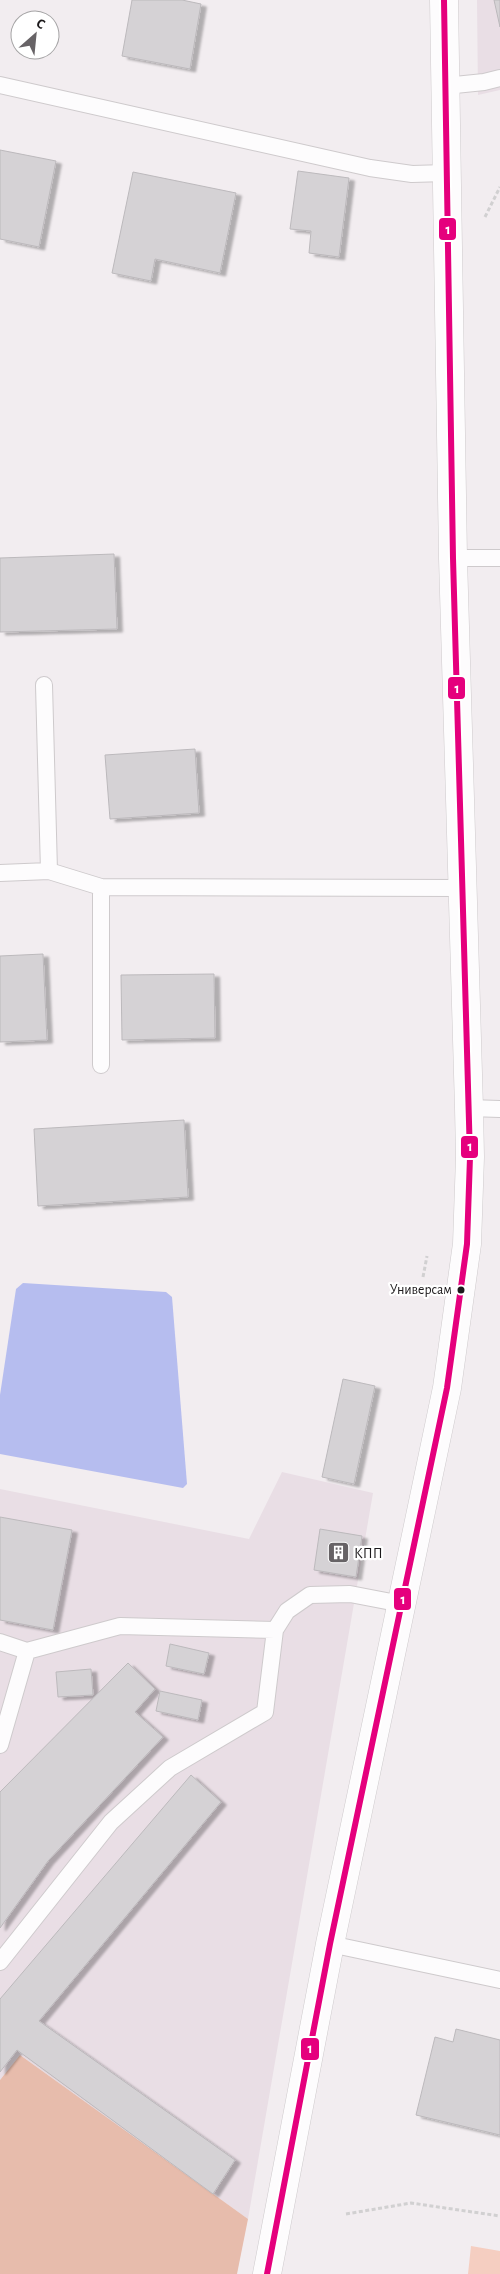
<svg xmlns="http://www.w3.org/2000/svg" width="500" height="2274" viewBox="0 0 500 2274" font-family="'Alegreya Sans',sans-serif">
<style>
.built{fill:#e9dee5}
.green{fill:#f5cec1}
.forest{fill:#e7bcac}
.water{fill:#b6bdef}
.building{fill:#d5d2d5;stroke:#bcb9bc;filter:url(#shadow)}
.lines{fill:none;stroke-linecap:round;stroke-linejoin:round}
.service-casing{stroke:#cecacc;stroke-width:18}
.minor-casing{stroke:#cecacc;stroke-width:29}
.path{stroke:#d1d0d1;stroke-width:3;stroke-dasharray:4 2.5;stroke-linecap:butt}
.service{stroke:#fdfcfd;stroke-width:16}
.minor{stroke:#fdfcfd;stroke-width:28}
.bus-1-casing{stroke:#fff;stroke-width:10}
.bus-1{stroke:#e5007d;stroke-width:6}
.bus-dot{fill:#1c191b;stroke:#fff;stroke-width:2}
.labels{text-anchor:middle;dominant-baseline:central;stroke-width:4.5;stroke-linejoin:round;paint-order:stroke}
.bus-label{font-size:14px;fill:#1c191b;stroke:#fff;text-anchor:end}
.poi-label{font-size:15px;fill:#1c191b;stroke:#fff;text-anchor:start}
.line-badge{stroke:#fff;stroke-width:2}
.badge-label{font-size:14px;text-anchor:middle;font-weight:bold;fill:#fff}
</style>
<defs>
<filter id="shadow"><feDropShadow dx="5.5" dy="3" stdDeviation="1" flood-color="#0004"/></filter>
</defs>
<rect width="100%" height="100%" fill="#f2edf0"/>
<path class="built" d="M477 0H500V90L478 95Z
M282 1472 373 1493 248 2219 20 2055 0 2080V1489L249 1539Z"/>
<path class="green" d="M471 2246 500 2251V2274H468Z"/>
<path class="forest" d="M20 2055 248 2219 237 2274H0V2080Z"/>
<path class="water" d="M23 1283 166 1292 172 1297 187 1484 183 1488 0 1454V1395L16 1289Z"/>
<path class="building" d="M132 0H182L201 4 190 69 122 56Z
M494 0H500V27Z
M0 150 56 161 39 247 0 239Z
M298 171 349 178 339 257 309 253 311 231 290 229Z
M133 172 236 193 220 273 155 259 151 281 112 273Z
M114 554 117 629 0 632V558Z
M195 749 199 813 110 819 105 755Z
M43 954 47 1040 0 1042V956Z
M214 974 215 1038 122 1040 121 975Z
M184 1120 188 1197 38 1206 34 1129Z
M343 1379 375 1386 354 1484 322 1477Z
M0 1517 72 1530 53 1630 0 1620Z
M320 1529 362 1536 356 1577 314 1570Z
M170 1644 209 1653 204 1674 166 1666Z
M128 1663 155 1689 135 1712 163 1737 48 1861 0 1928V1792Z
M91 1669 93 1695 58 1697 56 1672Z
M160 1691 202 1700 198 1720 156 1711Z
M191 1775 221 1802 39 2021 235 2160 213 2194 17 2050 0 2072V1999Z
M456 2029 500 2040V2135L416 2115 435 2037 453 2042Z"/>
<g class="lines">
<defs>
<path id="service" d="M0 85 370 168 412 174 446 173
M445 86 484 82 500 78
M453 558H500
M44 685 49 871
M0 873 49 871 101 887 463 888
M101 1065V887
M469 1108 500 1109
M0 1642 27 1651
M0 1745 27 1651 120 1626 275 1630
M330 1944 500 1980
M0 1962 111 1822 170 1768 265 1712 275 1630 287 1611 310 1595 350 1594 402 1604"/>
<path id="minor" d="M267 2274 330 1944 447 1388 467 1244 470 1157 469 1108 453 558 444 0"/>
</defs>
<use href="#service" class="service-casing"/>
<use href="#minor" class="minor-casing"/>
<path class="path" d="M485 217 500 187
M423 1277 427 1256
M346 2214 411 2203 500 2216"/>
<use href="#service" class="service"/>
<use href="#minor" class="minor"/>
<defs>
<path id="bus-1" d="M267 2274 330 1944 447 1388 467 1244 470 1157 453 558 444 0"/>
</defs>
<use href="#bus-1" class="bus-1-casing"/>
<use href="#bus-1" class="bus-1"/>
</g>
<defs>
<symbol id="building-square" viewBox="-11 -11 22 22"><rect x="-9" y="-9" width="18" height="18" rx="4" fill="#676366" stroke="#fff"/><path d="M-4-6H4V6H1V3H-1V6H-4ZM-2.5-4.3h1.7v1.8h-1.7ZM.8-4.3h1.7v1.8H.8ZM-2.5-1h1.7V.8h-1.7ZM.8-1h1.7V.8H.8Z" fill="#fff"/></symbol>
</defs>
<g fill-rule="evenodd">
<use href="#building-square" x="326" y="1540" width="25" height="25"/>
</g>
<circle class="bus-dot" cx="461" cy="1290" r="4.5"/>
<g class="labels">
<g class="bus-label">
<text x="452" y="1290">Универсам</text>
</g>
<g class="poi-label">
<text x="354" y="1553">КПП</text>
</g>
</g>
<g class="line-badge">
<rect x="438" y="217" width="19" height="24" rx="5" fill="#e5007d"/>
<rect x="447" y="676" width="19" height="24" rx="5" fill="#e5007d"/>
<rect x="460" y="1135" width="19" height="24" rx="5" fill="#e5007d"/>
<rect x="393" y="1587" width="19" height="24" rx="5" fill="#e5007d"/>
<rect x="300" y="2037" width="20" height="24" rx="5" fill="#e5007d"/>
</g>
<g class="badge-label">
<text x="448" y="234">1</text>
<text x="457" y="693">1</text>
<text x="470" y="1151">1</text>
<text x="403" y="1604">1</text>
<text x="310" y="2053">1</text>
</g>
<g transform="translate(35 35) rotate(27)"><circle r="24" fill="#ffffff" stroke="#a4a3a4"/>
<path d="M0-4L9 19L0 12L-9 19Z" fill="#676366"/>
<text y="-8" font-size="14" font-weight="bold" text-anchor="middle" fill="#1c191b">С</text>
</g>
</svg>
